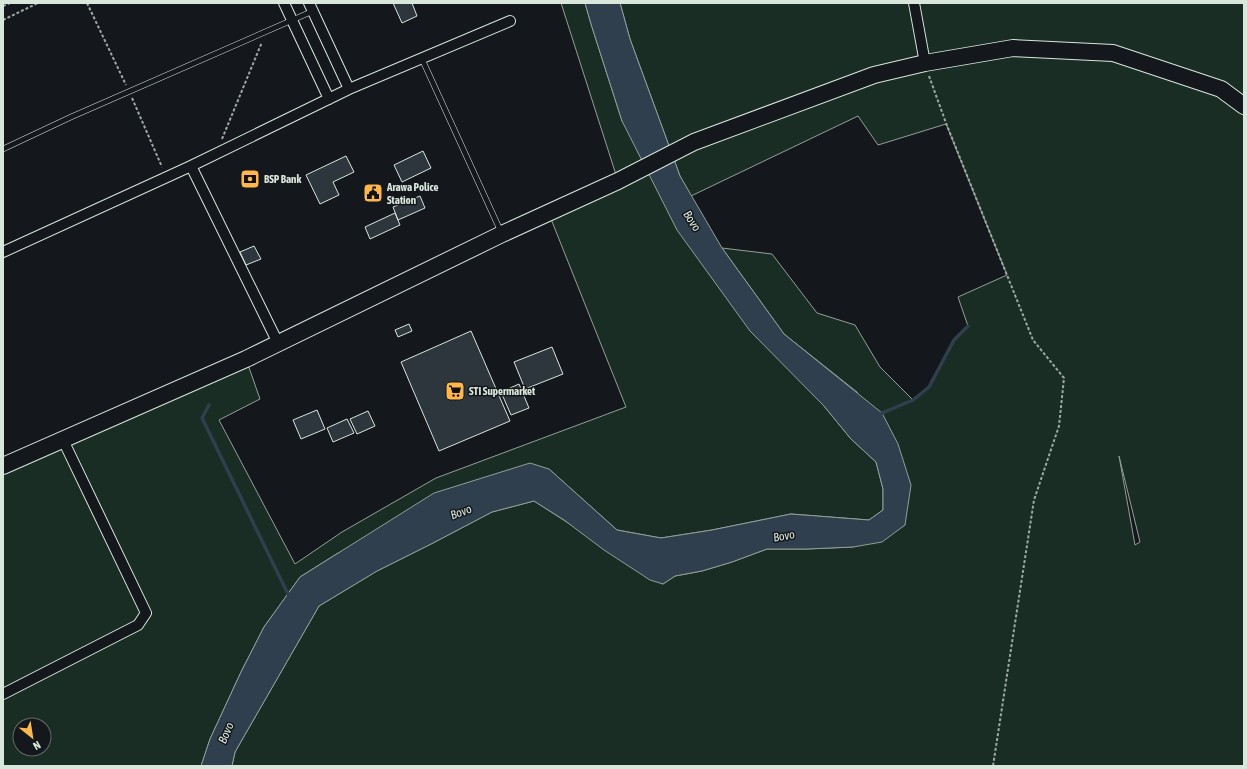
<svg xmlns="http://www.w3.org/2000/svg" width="1247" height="769" viewBox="0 0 1247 769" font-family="'Asap Condensed',sans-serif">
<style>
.green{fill:#1a2d24;stroke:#939e99;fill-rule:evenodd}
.water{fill:#2f3f4d;stroke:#939e99}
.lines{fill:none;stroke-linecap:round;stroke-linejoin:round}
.stream{stroke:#2f3f4d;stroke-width:3.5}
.building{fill:#2c363c;stroke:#d8e6dc}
.service-casing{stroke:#d8e6dc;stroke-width:6}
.minor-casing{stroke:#d8e6dc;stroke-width:12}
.primary-casing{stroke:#d8e6dc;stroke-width:18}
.path{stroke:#9da8a2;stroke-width:2;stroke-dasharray:3 2;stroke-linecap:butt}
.service{stroke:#14181c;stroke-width:5}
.minor{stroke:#14181c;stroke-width:10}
.primary{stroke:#14181c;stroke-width:16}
.labels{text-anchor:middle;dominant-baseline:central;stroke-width:3;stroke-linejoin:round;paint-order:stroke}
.poi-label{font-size:11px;font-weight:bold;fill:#d8e6dc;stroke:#14181c;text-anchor:start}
.water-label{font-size:12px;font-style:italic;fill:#d8e6dc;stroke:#14181c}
</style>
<rect width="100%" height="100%" fill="#14181c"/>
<path class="green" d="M561 3H585L591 24 622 121 824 406 851 439 876 462 883 489V510L869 520 791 514 712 530 661 538 617 530 549 469 338 553 300 577 264 627 241 672 210 739 201 766H3V466L246 359 260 399 219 420 295 564 342 532 436 478 626 407 549 214 618 181ZM20 725H44V749H20Z
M620 3H1244V766H232L235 752 319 606 377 571 433 543 492 512 534 501 663 584 675 576 702 571 732 562 767 549H807L853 547 905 525 857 392 784 334 722 248 772 254 817 313 855 325 880 367 913 400 929 387 954 340 968 326 958 297 1007 275 946 124 878 145 858 116 691 196 680 176 630 39ZM1119 456 1140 542 1135 545Z"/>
<path class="water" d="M585 3H620L630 39 680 176 722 248 784 334 882 413 898 444 911 485 905 525 882 542 853 547 807 549H767L732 562 702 571 675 576 663 584 650 580 604 550 564 520 534 501 492 512 433 543 377 571 319 606 235 752 232 766H201L210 739 241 672 264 627 300 577 434 493 530 463 549 469 617 530 661 538 712 530 791 514 869 520 883 510V489L876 462 851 439 824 406 750 331 677 230 622 121 591 24Z"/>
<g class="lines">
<path class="stream" d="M209 405 202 418 289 596
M880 415 882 413 913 400 929 387 954 340 968 326"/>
</g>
<path class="building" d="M393 3H412L417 16 402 23Z
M423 151 431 168 402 182 394 165Z
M346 156 354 172 333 182 339 195 320 204 306 175Z
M420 196 425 208 398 220 393 207Z
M395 213 400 225 370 239 365 227Z
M254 246 261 259 246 265 240 252Z
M409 324 412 331 398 337 395 330Z
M471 331 510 421 439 451 401 362Z
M552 347 563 374 525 389 514 362Z
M519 384 529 408 511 415 501 392Z
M317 410 325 429 301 439 293 420Z
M368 411 375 426 357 434 350 419Z
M347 419 354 433 333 442 327 428Z"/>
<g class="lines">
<defs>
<path id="service" d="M422 59 501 232
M3 149 71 117 313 11"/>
<path id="minor" d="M284 3 329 99
M309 3 349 89
M914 3 925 63
M191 166 278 343
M3 252 191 166 349 89 510 21
M3 694 138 625 146 613 63 440"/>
<path id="primary" d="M3 466 246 359 502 234 618 181 694 142 874 75 925 63 1013 48 1113 53 1221 89 1244 106"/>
</defs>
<use href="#service" class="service-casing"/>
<use href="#minor" class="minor-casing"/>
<use href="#primary" class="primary-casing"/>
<path class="path" d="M87 3 126 85
M3 6 10 3
M3 20 38 3
M929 76 946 123 1033 340 1064 378 1059 426 1034 500 993 766
M132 98 162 167
M222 139 262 42"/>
<use href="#service" class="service"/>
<use href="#minor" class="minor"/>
<use href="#primary" class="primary"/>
</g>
<defs>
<symbol id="bank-square" viewBox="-11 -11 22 22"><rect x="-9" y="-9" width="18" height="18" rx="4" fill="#ffb74d" stroke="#14181c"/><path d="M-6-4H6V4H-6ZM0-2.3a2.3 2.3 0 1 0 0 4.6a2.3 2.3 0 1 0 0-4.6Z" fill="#111"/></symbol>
<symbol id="civic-square" viewBox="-11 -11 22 22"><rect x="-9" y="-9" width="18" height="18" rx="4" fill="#ffb74d" stroke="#14181c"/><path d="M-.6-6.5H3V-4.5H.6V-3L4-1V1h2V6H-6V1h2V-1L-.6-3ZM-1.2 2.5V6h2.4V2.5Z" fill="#111"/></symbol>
<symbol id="supermarket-square" viewBox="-11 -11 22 22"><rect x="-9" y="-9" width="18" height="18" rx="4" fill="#ffb74d" stroke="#14181c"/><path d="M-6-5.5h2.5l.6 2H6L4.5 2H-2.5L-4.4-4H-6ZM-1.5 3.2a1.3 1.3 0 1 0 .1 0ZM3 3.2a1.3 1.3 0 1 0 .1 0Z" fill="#111"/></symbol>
</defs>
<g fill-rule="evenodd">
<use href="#bank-square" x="239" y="168" width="22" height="22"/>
<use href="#civic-square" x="362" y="182" width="22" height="22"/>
<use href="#supermarket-square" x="444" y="380" width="22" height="22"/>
</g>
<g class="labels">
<g class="poi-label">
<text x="264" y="179">BSP Bank</text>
<text x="387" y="187">Arawa Police<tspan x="387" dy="13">Station</tspan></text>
<text x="469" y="391">STI Supermarket</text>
</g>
<g class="water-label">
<text transform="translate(692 221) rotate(57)">Bovo</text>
<text transform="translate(461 512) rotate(-20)">Bovo</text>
<text transform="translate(784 536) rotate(-10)">Bovo</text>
<text transform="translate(226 733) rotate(-67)">Bovo</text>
</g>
</g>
<rect width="1247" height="769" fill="none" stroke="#d8e6dc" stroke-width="8"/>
<g transform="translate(32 737) rotate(150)"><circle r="19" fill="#14181c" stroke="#626a69"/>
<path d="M0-3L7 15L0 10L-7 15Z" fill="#ffb74d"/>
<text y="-6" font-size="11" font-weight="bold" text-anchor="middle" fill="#d8e6dc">N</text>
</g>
</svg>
